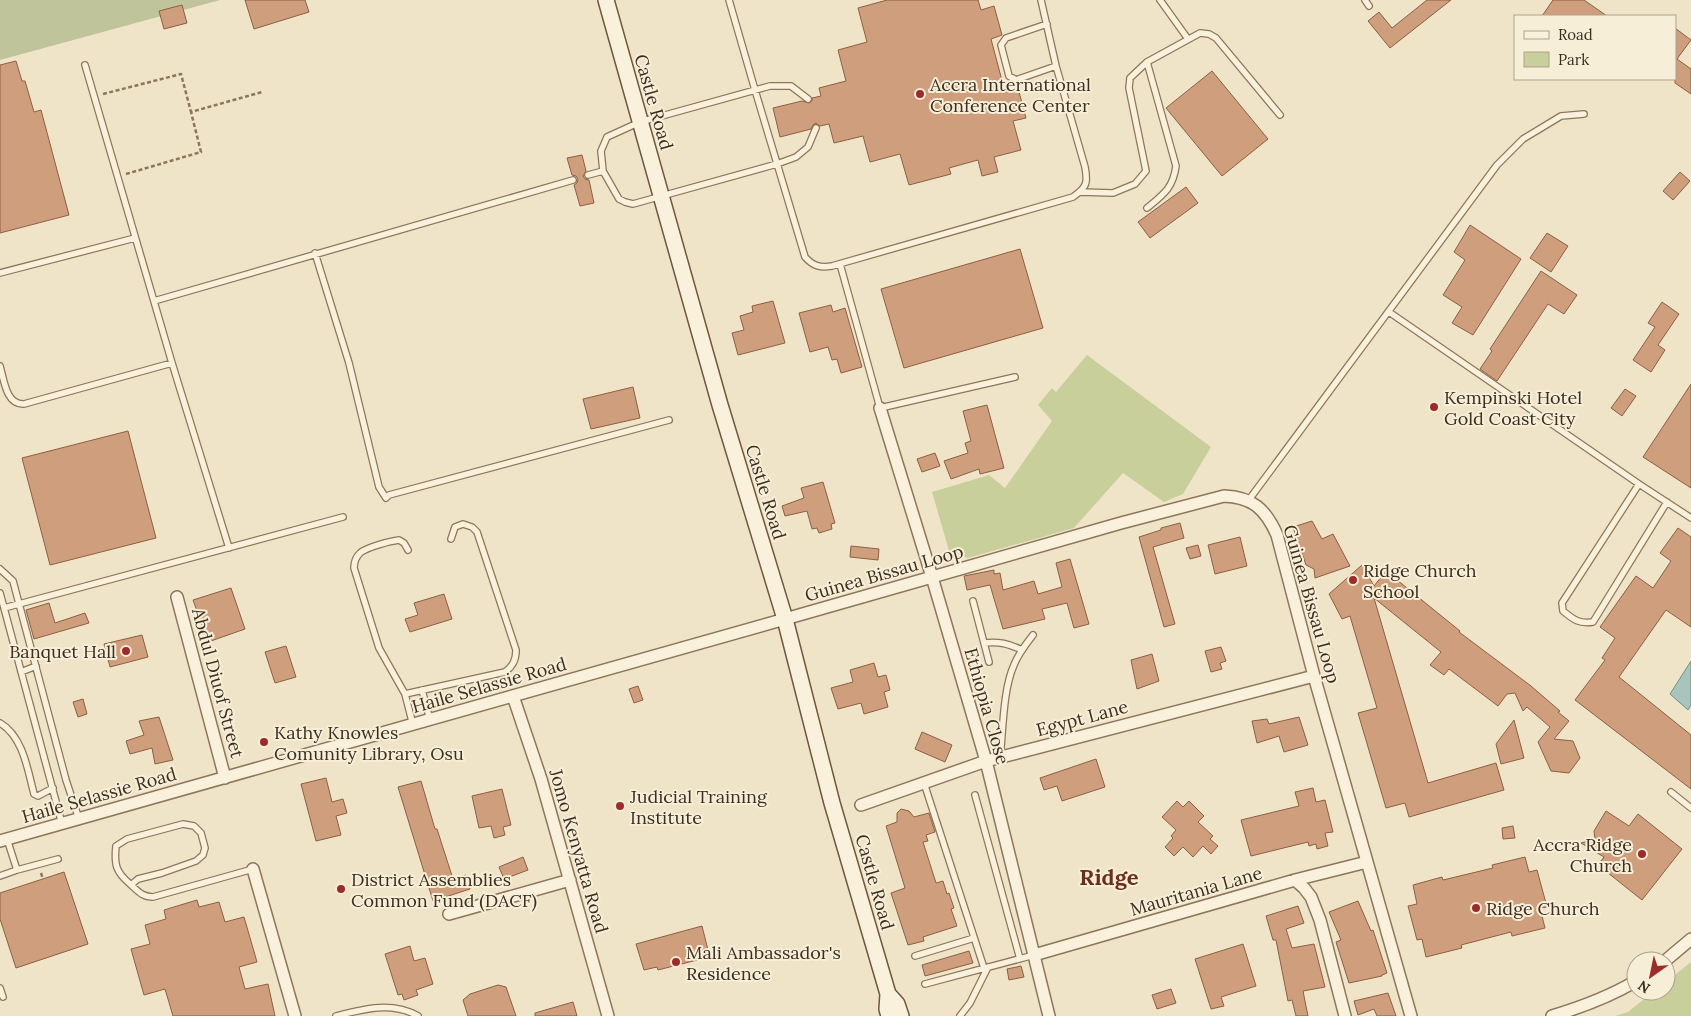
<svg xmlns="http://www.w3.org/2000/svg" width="1691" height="1016" viewBox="0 0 1691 1016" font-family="Lora,serif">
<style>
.green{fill:#c9cf9b}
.cemetery{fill:#bfc49a}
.water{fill:#a9c4bc;stroke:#6f938a}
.building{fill:#cf9f7d;stroke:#8d5f41}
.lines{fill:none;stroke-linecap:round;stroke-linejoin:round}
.lane-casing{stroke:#8d765c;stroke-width:8}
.street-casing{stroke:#8d765c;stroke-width:14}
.secondary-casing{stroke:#6f573f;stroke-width:18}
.path{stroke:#8d765c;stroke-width:2.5;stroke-dasharray:4 2.5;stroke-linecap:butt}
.lane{stroke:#faf1dc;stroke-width:5.5}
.street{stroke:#faf1dc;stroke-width:11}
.secondary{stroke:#faf1dc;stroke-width:15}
.poi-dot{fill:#9e2a2b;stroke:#f7eed8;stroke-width:2}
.labels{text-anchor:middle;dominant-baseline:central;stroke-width:4;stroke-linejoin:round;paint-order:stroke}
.poi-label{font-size:18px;fill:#3d2e20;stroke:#f7eed8;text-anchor:start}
.street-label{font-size:18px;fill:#3d2e20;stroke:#f7eed8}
.district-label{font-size:22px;font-weight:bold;fill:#6b2e1e;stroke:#f7eed8}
</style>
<rect width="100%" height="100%" fill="#f0e4c8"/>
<path class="green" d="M1087 355 1211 447 1183 494 1164 502 1123 473 1074 528 968 558 950 554 932 492 989 475 1005 488 1052 421 1038 405 1052 388 1056 392Z
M1691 962V1016H1615L1628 1012 1654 991H1666V982Z"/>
<path class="cemetery" d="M0 0H220L0 60Z"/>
<path class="water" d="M1691 661V705L1688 710 1670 694Z"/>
<path class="building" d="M245 0H305L309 12 254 29Z
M887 0H978L981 10 994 6 1002 35 991 39 1005 92 1018 88 1026 118 1013 121 1021 150 994 157 998 172 982 176 978 160 949 168 951 174 909 185 900 154 870 162 863 136 834 143 829 124 820 126 816 123 813 125 811 129 780 137 773 108 802 101 809 103 812 101V98L821 96 819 88 846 81 838 50 867 42 858 8Z
M1427 0H1451L1390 48 1368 21 1379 12 1392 28Z
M1553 0H1584L1607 16H1542Z
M182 5 187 23 164 29 159 11Z
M1675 28 1691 40 1677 59 1691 69V94L1675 83Z
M16 61 22 81H25L34 112 41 110 69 215 0 233V65Z
M1212 71 1268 139 1222 176 1166 108Z
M582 155 586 171 583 176 585 179 589 180 594 203 580 206 574 185 577 183 578 179 576 176 572 175 567 158Z
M1680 172 1690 181 1673 200 1663 191Z
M1186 187 1198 203 1150 238 1138 222Z
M1470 225 1521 259 1473 335 1452 323 1462 307 1443 295 1465 260 1454 252Z
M1547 233 1568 246 1551 272 1530 258Z
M1020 249 1043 328 904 368 881 289Z
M1541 271 1577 295 1564 314 1548 304 1497 381 1480 369 1492 351 1490 349Z
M773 301 785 343 738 355 732 333 744 330 740 316 753 312 752 306Z
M1662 302 1679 314 1658 345 1665 350 1651 372 1633 360 1655 327 1648 323Z
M831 305 833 312 845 308 862 367 841 373 837 359 832 360 828 347 810 352 799 313Z
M1691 384V488L1643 457Z
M633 387 640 418 591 429 583 399Z
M1625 389 1636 396 1622 416 1611 408Z
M987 405 1004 468 980 474 979 469 951 479 944 461 968 453 965 443 971 441 963 411Z
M128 431 156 538 50 565 22 458Z
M935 453 940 466 922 472 917 459Z
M823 482 835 523 831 524 832 529 819 533 817 528 812 529 807 511 785 516 782 506 804 498 801 488Z
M1312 521 1322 539 1333 534 1350 566 1315 578 1314 569 1306 565 1293 527Z
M1180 523 1184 538 1153 547 1175 624 1164 627 1139 537 1161 530V528Z
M1678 528 1691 537V627L1666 610 1619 677 1691 735V789L1575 700 1605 660 1602 658 1615 638 1600 627 1636 576 1653 588 1671 561 1660 553Z
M1240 537 1247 566 1215 574 1208 545Z
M1198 545 1201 556 1190 559 1186 548Z
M851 546 879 549 878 560 850 557Z
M1070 559 1089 624 1074 628 1067 603 1042 609 1045 619 1003 629 990 585 967 590 964 576 994 570V574L1000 573 1003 590 1034 581 1038 594 1062 587 1056 563Z
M1362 565 1374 586 1386 571 1460 631 1459 632 1531 686 1560 711 1558 712 1569 721 1554 739 1573 741 1580 758 1569 773 1551 771 1538 742 1550 727 1527 707 1523 711 1515 693 1507 694 1498 706 1449 669 1444 675 1430 665 1441 652 1374 598 1428 783 1496 763 1504 790 1409 817 1405 803 1386 808 1358 713 1377 708 1350 616 1342 619 1329 594Z
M231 588 245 629 208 642 193 600Z
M444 594 452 619 410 632 405 619 418 615 414 603Z
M49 603 55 623 85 613 89 623 34 639 26 610Z
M142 635 148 657 110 667 104 644Z
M286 646 296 677 275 683 265 652Z
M1221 647 1226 661 1220 663 1222 669 1211 672 1205 651Z
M1152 654 1159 681 1137 689 1131 660Z
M874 663 878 677 886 675 890 690 884 692 888 707 864 714 861 703 838 709 831 688 853 682 850 670Z
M638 686 643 700 634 703 629 689Z
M83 699 87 714 78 717 73 702Z
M159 717 173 760 155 764 152 748 130 754 126 741 144 735 139 721Z
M1299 717 1308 745 1284 752 1279 736 1257 743 1252 721 1267 719 1269 724Z
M1514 720 1524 758 1501 764 1496 744Z
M922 732 952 745 945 762 915 749Z
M1096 759 1105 787 1062 801 1057 786 1044 790 1040 778Z
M326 778 332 802 343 799 347 813 336 816 341 835 316 841 301 784Z
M421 781 435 829H437L453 879 466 875 470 889 433 901 398 787Z
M1313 788 1316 802 1325 800 1333 832 1325 833 1328 846 1317 849 1316 844 1309 846 1308 842 1251 856 1241 820 1299 806 1295 792Z
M502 789 511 825 503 827 505 835 494 838 491 826 479 828 472 796Z
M1177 801 1183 807 1189 801 1204 816 1198 822 1213 836 1210 839 1218 846 1211 854 1203 846 1193 857 1183 847 1174 856 1165 847 1173 838 1171 836 1176 830 1162 817Z
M901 809 909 811 914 817 929 813 935 832 926 835 928 841 923 842 936 883 943 881 947 894 949 893 954 908 951 909 957 926 923 937 924 941 908 945 891 893 905 888 886 826 897 822V813Z
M1606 811 1629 826 1638 814 1682 849 1642 900 1598 865 1604 857 1581 843 1595 839 1594 831Z
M1513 826 1515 838 1503 839 1502 828Z
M523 857 528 870 504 879 499 867Z
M1525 857 1529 872 1537 870 1547 907 1540 908 1545 928 1512 936 1511 932 1461 945 1462 948 1426 957 1422 939 1417 940 1408 906 1417 904 1413 885 1442 877 1443 880 1493 868 1492 865Z
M64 872 88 944 16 968 0 919V893Z
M197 900 199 907 219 902 225 922 244 917 257 962 239 967 245 989 268 984 275 1016H173L165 989 144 995 131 949 150 944 145 925 166 919 164 910Z
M1358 901 1371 931 1373 930 1387 973 1382 975V976L1349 983 1336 942 1341 940 1329 912Z
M1298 906 1304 923 1286 929 1292 948 1314 944 1325 987 1303 991 1308 1016H1296L1292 1000 1288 1001 1276 940H1273L1266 916Z
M702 926 709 954 700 957 701 959 658 970 657 967 644 970 636 944Z
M1243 944 1256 986 1221 997 1224 1006 1211 1009 1195 959Z
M410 946 414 961 425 958 433 984 416 990 418 995 404 1000 402 994 398 995 385 954Z
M969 951 973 963 925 976 922 965Z
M1021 966 1024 977 1009 980 1007 969Z
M498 985 506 987 516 1016H468L463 1000 470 994Z
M1171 989 1176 1003 1157 1009 1152 995Z
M1388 993 1396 1016H1377L1374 1009 1358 1015 1354 1001Z
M573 1002 577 1016H535V1013Z"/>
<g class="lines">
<defs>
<path id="lane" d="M729 0 755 90 805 257C813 266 820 268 832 266L1073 197C1087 187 1088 183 1085 167L1056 66 1041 0
M1160 0 1188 39
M1365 0 1369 6
M1047 24 1006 38 1001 45 1009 76 1016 80 1056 66
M1147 62 1176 166C1173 188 1164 194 1147 208
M85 65 172 363 229 548
M808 99 791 86H770L640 122 607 137 601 151 603 171 619 199 625 202 633 204 777 164 796 157 808 147 816 128
M588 175 603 171
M1080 192 1113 193 1135 184 1146 171 1129 88 1130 78 1147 62 1200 33 1209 34 1216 38 1280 115
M315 253 349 363 379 487 386 498 389 495 669 420
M840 264 880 408 1015 377
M0 273 135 238
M154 301 573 180
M1389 312 1639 484 1691 518
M0 366C4 380 6 405 24 404L172 363
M1639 484 1562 603 1563 611C1574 620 1579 624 1593 622L1667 502
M1248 501 1497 165 1523 139 1561 116 1584 114
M408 550 404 543 399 540C391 541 367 547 360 553 356 557 354 562 354 568L379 648 405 694 413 725
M0 569 13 581 66 780 79 819
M0 593 62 824
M973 601 984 643C999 641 1009 644 1022 650
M4 608 343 517
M984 643 989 662
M21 672 36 666
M422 690 430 720
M405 694 505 672C513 666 516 660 516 650L477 532 472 527 463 524 455 527 451 539
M0 723C23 736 28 771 34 794L38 796 53 788
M1000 758C1003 731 1003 689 1014 665 1018 654 1026 644 1033 635
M924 783 984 968
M1671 792 1691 808
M975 795 1020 959
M17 870 58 859
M0 876 17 870 7 839
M131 885 138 879 162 873 196 861 203 855 205 848 201 833 194 826 183 824 127 839 116 846C114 865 116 872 130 884 138 891 142 897 153 897L253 869
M915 956 974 938
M925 984 1034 955
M0 988 3 997
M336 1016C363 1009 392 1001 418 1016
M960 1016 970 1003 988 967"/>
<path id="street" d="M880 408 932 577 986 761 1049 1016
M177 597 225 778
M513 696 541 779 608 1016
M861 805 986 761 1314 676
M0 841 785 619 1121 523 1224 496C1253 497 1266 510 1277 535L1314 676 1411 1016
M253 869 295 1016
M1295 880 1304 888 1311 897 1320 920 1345 1016
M449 914 570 880
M1034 955 1295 880 1367 862
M1665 961 1691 939
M1552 1016C1582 1007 1609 997 1636 981"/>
<path id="secondary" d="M606 0 720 405 785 619 832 803 888 994 887 1009 889 1016
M888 994 897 1004 901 1016"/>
</defs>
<use href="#lane" class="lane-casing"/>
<use href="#street" class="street-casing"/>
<use href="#secondary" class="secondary-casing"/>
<path class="path" d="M103 94 181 74 191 112
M126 174 201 152 191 112 262 92
M41 873 43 879"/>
<use href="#lane" class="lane"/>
<use href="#street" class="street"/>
<use href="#secondary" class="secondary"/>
</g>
<g class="poi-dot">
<circle cx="920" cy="94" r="5"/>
<circle cx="1434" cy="407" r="5"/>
<circle cx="1353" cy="580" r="5"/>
<circle cx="126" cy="651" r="5"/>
<circle cx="264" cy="742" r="5"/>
<circle cx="620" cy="806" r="5"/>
<circle cx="1642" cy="854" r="5"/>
<circle cx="341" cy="889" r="5"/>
<circle cx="1476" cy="908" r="5"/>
<circle cx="676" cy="962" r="5"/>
</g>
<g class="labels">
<g class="poi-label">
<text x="930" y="84">Accra International<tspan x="930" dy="21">Conference Center</tspan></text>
<text x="1444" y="397">Kempinski Hotel<tspan x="1444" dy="21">Gold Coast City</tspan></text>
<text x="1363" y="570">Ridge Church<tspan x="1363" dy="21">School</tspan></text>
<text x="116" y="651" text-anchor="end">Banquet Hall</text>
<text x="274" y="732">Kathy Knowles<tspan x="274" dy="21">Comunity Library, Osu</tspan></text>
<text x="630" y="796">Judicial Training<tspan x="630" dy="21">Institute</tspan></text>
<text x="1632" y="844" text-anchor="end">Accra Ridge<tspan x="1632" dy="21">Church</tspan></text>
<text x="351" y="879">District Assemblies<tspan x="351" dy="21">Common Fund (DACF)</tspan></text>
<text x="1486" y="908">Ridge Church</text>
<text x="686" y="952">Mali Ambassador's<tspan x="686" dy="21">Residence</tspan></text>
</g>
<g class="street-label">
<text transform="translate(654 102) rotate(74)">Castle Road</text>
<text transform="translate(766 492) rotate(73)">Castle Road</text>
<text transform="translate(884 573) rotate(-16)">Guinea Bissau Loop</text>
<text transform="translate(1312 604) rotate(74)">Guinea Bissau Loop</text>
<text transform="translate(218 683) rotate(75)">Abdul Diuof Street</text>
<text transform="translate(489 685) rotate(-16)">Haile Selassie Road</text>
<text transform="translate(987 706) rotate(74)">Ethiopia Close</text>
<text transform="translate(1082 718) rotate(-15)">Egypt Lane</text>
<text transform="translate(99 795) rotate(-16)">Haile Selassie Road</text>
<text transform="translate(579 851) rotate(74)">Jomo Kenyatta Road</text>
<text transform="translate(875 882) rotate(74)">Castle Road</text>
<text transform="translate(1196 891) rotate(-16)">Mauritania Lane</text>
</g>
<g class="district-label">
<text x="1109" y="877">Ridge</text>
</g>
</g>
<rect x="1514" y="15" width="162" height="65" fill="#f7eed8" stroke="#ada18e"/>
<rect x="1524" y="31" width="25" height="8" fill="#faf1dc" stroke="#ada18e"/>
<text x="1558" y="40" font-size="15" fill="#3d2e20">Road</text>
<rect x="1524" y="52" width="25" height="15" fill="#c9cf9b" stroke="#ada18e"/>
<text x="1558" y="65" font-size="15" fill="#3d2e20">Park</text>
<g transform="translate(1651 976) rotate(213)"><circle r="24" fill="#f7eed8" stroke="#ada18e"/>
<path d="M0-4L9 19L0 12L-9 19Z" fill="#9e2a2b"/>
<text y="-8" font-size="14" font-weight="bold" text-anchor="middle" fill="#3d2e20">N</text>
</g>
</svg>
